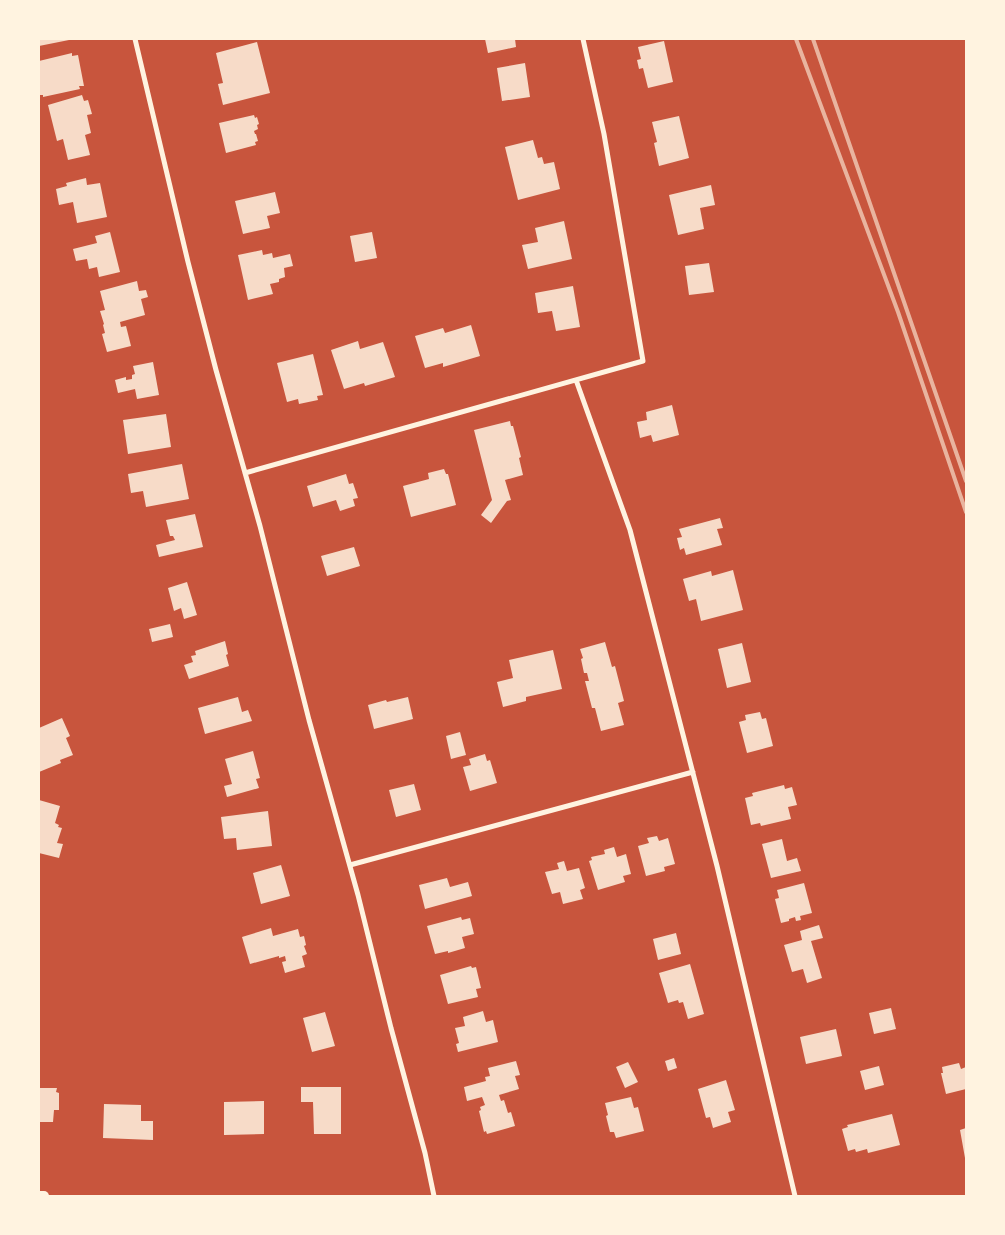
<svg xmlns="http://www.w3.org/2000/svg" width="1005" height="1235" viewBox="0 0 1005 1235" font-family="'DejaVu Sans',sans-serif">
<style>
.building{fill:#f7dbc8}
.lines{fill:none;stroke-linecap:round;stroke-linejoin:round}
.minor{stroke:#fff3e0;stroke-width:5}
.secondary{stroke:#fff3e0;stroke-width:10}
.rail{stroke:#e9b49f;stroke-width:4}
</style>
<rect width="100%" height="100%" fill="#c8553d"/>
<path class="building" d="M39 39H69V40L39 46Z
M485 39H515L516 47 488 53Z
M664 41 673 82 648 88 643 68 639 69 637 60 641 59 638 47Z
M257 42 270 93 223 105 218 84 223 83 216 53Z
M72 53V56L78 55 84 86H79L80 89 43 97V95H39V83H40L39 75V61Z
M525 63 530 97 502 101 497 68Z
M82 95 84 101 88 100 92 114 87 115 91 133 85 135 90 155 68 160 63 139 57 141 48 105Z
M254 115 255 118 257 117 259 124 257 125 258 129 254 131 255 134H256L258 141 255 142 256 145 226 153 219 123Z
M679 116 689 158 659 166 654 143 657 142 652 122Z
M533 140 538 158 542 157 544 164 554 162 560 189 518 200 505 147Z
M86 178 87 185 100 183 107 217 77 223 73 202 59 205 56 189 67 186 66 183Z
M711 185 715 205 700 208 704 229 678 235 669 195Z
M275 192 280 213 267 216 270 228 243 234 235 201Z
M564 221 572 259 528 269 522 245 538 242 535 228Z
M110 232 120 272 99 277 97 267 89 269 87 259 76 261 73 249 97 243 95 236Z
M372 232 377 258 355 262 350 236Z
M262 250 263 255 272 253 273 258 290 254 293 266 284 268 285 277 279 279V282L270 284 273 294 248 300 238 255Z
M709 263 714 292 689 295 685 266Z
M137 281 139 291 146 290 148 297 141 299 145 315 120 322 121 327 126 326 131 346 107 352 102 334 105 333 103 325 104 324 100 311 105 310 100 291Z
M573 286 580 327 556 331 552 311 538 313 535 293Z
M471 325 480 356 443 367V363L425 368 415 336 443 328 445 333Z
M358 341 360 349 383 342 395 377 365 386 364 383 344 389 331 350Z
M313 354 323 395 317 396 318 400 299 404 298 399 287 402 277 363Z
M153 362 159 395 137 399 135 389 118 393 115 380 126 377V380L132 379V375L135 374 133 366Z
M672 405 679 435 653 442 651 435 640 438 637 422 647 420 646 412Z
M166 414 171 447 128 454 123 420Z
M510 421 511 426H513L521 457 519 458 523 475 505 480 511 500 507 501 491 523 481 515 492 500 474 430Z
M182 464 189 499 146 507 143 491 131 493 128 474Z
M444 469 446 474H448L456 505 411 517 403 486 429 479 428 473Z
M346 474 349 484 353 483 358 498 353 499 355 506 340 511 336 500 313 507 307 486Z
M195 514 203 547 159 557 156 545 175 540 173 536H170L166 520Z
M720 518 723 528 717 529 722 545 686 555 684 548 680 550 677 538 682 537 679 529Z
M354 547 360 566 327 576 321 556Z
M733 570 743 610 701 621 696 599 689 601 683 579 711 571 712 576Z
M187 582 197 615 184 619 181 608 174 611 168 588Z
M170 624 173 637 152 642 149 629Z
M225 641 228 654 226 655 229 666 189 679 184 665 193 662 191 656 196 655 195 651Z
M605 642 612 667 615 666 624 701 618 703 624 725 601 731 595 708H592L585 681H589L587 673H584L581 659 583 658 580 649Z
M742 643 751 682 727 688 718 649Z
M553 650 562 689 526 697V701L503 707 497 682 513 678 509 660Z
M238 697 242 712 248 710 252 721 205 734 198 708Z
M408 697 413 719 374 729 368 705 386 700 387 702Z
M760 712 762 719 766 718 773 746 747 753 739 722 746 720 745 715Z
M62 718 70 736 66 738 73 755 60 760 61 763 39 772V728Z
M460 732 466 755 451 759 446 736Z
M253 751 260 778 256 779 259 788 227 797 224 786 232 784 225 759Z
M485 754 487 761 490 760 497 783 470 791 463 767 471 765 469 759Z
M414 784 421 810 396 817 389 790Z
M784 785 785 789 792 787 797 805 788 807 791 819 761 826 760 823 751 825 745 798 753 796 752 793Z
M39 800 60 806 55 823 59 825 58 827 62 828 57 843 63 844 59 858 39 853Z
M268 811 272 846 237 850 236 838 224 839 221 817Z
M657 836 659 841 668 838 675 864 664 867 665 871 646 876 638 846 649 843 647 838Z
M782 839 787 861 797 858 801 871 771 878 762 844Z
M614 847 617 857 626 854 631 874 623 876 625 882 598 890 589 861 592 860 591 857 605 854 604 850Z
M564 861 567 871 579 868 585 888 580 890 583 899 563 904 560 892 552 894 545 872 559 869 557 863Z
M281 865 290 896 261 904 253 873Z
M447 878 450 887 468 882 472 896 425 909 419 885Z
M804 883 812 913 800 916 801 920 796 921 795 917 789 919V921L781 923 775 899 779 898 777 890Z
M461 917 462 920 470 918 474 934 462 937 465 948 448 953V951L435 954 427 926Z
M819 925 823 938 811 941 822 978 807 983 803 969 792 972 784 945 802 940 800 931Z
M271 928 273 936 298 929 300 937 304 936 306 945 304 946 307 954 302 956 305 967 285 973 282 962 286 961 285 956 279 958V956L250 964 242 937Z
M676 933 681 954 658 960 653 939Z
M690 964 704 1014 688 1019 683 1002 679 1003 678 1000 668 1003 659 973Z
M471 966 472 968 476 967 481 988 476 989 478 997 448 1004 440 975Z
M891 1008 896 1029 874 1034 869 1013Z
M483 1011 486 1022 493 1020 498 1042 458 1052 456 1044 459 1043 455 1028 465 1026 463 1017Z
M325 1012 335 1046 312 1052 303 1018Z
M836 1029 842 1056 806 1064 800 1037Z
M674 1058 677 1068 668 1071 665 1061Z
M516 1061 520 1075 515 1076 519 1089 499 1095 501 1101 504 1100 508 1113 511 1112 515 1126 487 1134 486 1131 484 1132 479 1111 481 1110 480 1107 485 1105 482 1097 467 1101 464 1087 486 1081 485 1077 490 1076 488 1068Z
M628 1062 638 1082 625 1088 616 1067Z
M959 1063 961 1069 966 1067V1089L946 1094 941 1073H943L942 1067Z
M879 1066 884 1085 865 1090 860 1071Z
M726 1080 735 1110 728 1112 731 1122 713 1128 710 1117 706 1118 698 1089Z
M301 1087H341V1134H314L313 1102H301Z
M39 1088H57L56 1092 59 1093V1110H54L53 1122H39Z
M631 1097 634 1108 638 1107 644 1131 616 1138 614 1132H610L606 1116 608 1115 605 1103Z
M264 1101V1134L224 1135V1102Z
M104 1104 141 1105V1121H153V1140L103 1138Z
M892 1114 900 1145 868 1153 867 1149 856 1152 855 1149 848 1151 842 1129 848 1127 847 1125Z
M966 1128V1158H965L960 1130Z"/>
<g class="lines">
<path class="minor" d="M135 39 188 262 216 370 260 526 309 720 358 895 391 1028 425 1153 434 1196
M576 380 630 530 717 866 795 1196
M245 473 643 361 604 134 583 39
M350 865 693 772"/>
<path class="secondary" d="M39 1196H44"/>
<path class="rail" d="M796 39 898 312 966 512
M813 39 966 481"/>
</g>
<rect width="1005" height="1235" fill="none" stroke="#fff3e0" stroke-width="80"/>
</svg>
